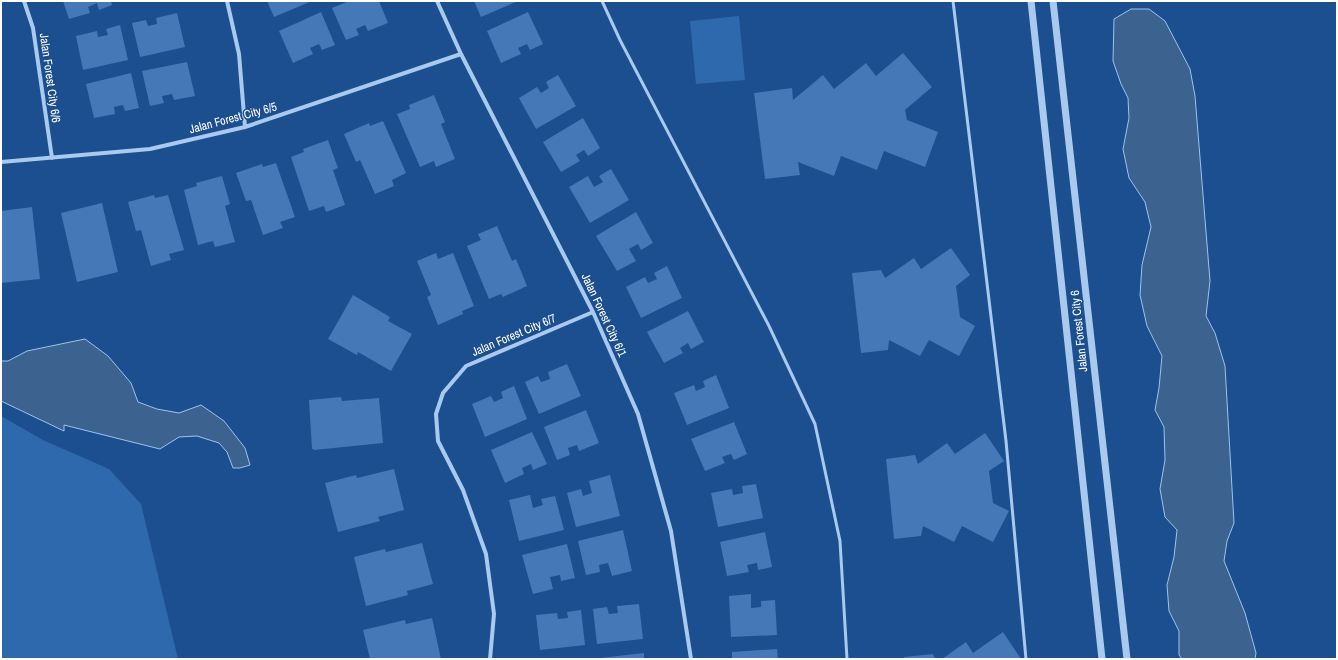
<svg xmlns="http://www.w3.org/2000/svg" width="1338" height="660" viewBox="0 0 1338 660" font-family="'Archivo Narrow',sans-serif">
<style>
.green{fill:#2e69ad}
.water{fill:#3c6290;stroke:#9cc4f0}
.building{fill:#4478b7}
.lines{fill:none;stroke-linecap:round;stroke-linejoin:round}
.service{stroke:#a9c9ee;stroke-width:3}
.minor{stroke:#a9c9ee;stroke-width:4}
.tertiary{stroke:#a9c9ee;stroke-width:7}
.labels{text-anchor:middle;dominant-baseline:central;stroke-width:3;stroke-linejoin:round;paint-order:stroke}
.street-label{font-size:12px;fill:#fff;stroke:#1b4f8f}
</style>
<rect width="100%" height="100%" fill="#1b4f8f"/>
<path class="green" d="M739 16 745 80 696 84 690 21Z
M1 416 43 440 109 469 141 504 178 659H1Z"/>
<path class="water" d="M1131 9H1149L1165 21 1190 69 1195 96 1210 281 1206 316 1215 333 1225 366 1234 523 1227 541 1224 561 1245 613 1256 653 1255 659H1182L1179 655V631L1169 611 1167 585 1174 557 1177 530 1165 517 1160 489 1165 460 1164 427 1155 410 1159 388 1162 356 1147 326 1140 295 1142 265 1151 227 1145 202 1129 178 1123 149 1129 118 1128 98 1121 84 1113 61 1114 19Z
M85 339 108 356 131 383 138 402 157 409 179 413 201 405 224 421 245 448 250 465 240 468H233L227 452 219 443 197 436 179 437 160 449 64 425V431L1 401V361H8L27 351Z"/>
<path class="building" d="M63 1H111L112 5 99 10 97 3 88 7 90 13 69 19Z
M267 1H312L274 17Z
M349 1H379L388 23 368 31 365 25 356 29 359 35 346 40 332 8Z
M474 1H518L481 17Z
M321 12 335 45 322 50 319 44 310 48 313 54 293 63 279 31Z
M528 12 543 44 530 50 527 44 518 48 521 54 501 63 487 31Z
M177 13 185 47 140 57 132 23 146 20 148 26 157 24 156 18Z
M120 25 128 60 83 70 76 36 97 31 98 37 108 35 106 29Z
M903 53 932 87 905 110 907 120 938 132 925 167 884 151 877 170 841 156 834 176 798 162 800 175 765 179 754 93 792 88 793 100 823 75 834 89 866 63 876 76Z
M187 62 195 96 174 100 172 94 162 96 164 103 150 106 142 71Z
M131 73 139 108 125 111 123 105 114 107 115 114 94 118 86 84Z
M558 75 576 106 536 129 519 98 537 87 541 93 549 88 546 82Z
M434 95 445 122 441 124 455 159 436 167 434 161 420 167 397 114 410 109 409 105Z
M583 118 600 148 588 156 584 150 576 155 580 161 561 172 543 142Z
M383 121 406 173 392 180 394 186 375 194 360 160 356 162 344 134 369 123 370 126Z
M328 140 338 168 333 170 345 205 326 212 324 206 309 211 291 157 304 152 303 149Z
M276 163 295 217 280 222 283 228 263 235 251 200 246 201 236 173 262 164 263 167Z
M611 169 629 200 590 223 569 187 588 176 594 187 603 182 599 176Z
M222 176 230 204 225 206 235 242 215 247 213 241 198 245 184 190 197 186 196 183Z
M154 195 155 198 168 195 184 250 169 254 171 260 151 266 141 230 136 231 128 202Z
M102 203 118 272 77 282 61 213Z
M32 207 40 279 1 283V211Z
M636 212 653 243 641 250 638 244 629 249 636 261 617 271 596 236Z
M497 226 512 261 516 259 527 286 503 297 501 294 489 299 467 246 481 240 478 234Z
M951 248 970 275 956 286 960 317 975 326 959 356 929 340 920 356 889 340 888 350 861 353 852 273 881 270 885 278 914 258 921 269Z
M436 253 438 259 453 253 474 306 462 311 463 314 438 325 427 297 431 295 417 261Z
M667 266 682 298 641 318 626 287 645 277 648 283 657 279 654 273Z
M353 295 390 317 388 321 412 334 391 371 358 352 357 355 328 339Z
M688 311 704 342 691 349 688 343 680 348 683 353 664 363 647 332Z
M567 364 581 396 539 414 525 382 538 376 541 382 550 379 548 372Z
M716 375 729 408 687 425 674 393 694 385 696 391 705 387 703 381Z
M514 386 527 419 485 437 472 404 491 396 494 402 503 398 501 392Z
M341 397 342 401 379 398 383 443 314 450 313 449H312L309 400Z
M586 410 599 443 579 451 577 445 568 448 570 455 557 460 544 427Z
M734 422 747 454 734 460 731 454 722 457 725 463 705 471 691 439Z
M532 432 547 464 533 470 531 464 522 468 524 474 505 483 491 450Z
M985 433 1004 461 989 471 993 503 1009 511 993 542 962 526 954 542 923 526 921 536 894 539 886 459 915 455 918 464 947 443 955 454Z
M394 469 404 510 378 517 380 521 338 532 325 483 356 475 357 478Z
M610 475 620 516 576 527 567 493 581 489 583 496 592 493 589 481Z
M756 484 763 518 718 527 711 493 732 489 733 495 743 493 742 486Z
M530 495 533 508 543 505 541 499 555 496 564 530 519 541 509 500Z
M623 530 632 571 612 576 608 563 599 565 600 572 586 575 578 541Z
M765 532 772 567 758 570 757 563 747 565 749 572 727 576 720 542Z
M422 543 433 584 407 591 408 595 366 606 354 557 385 549 386 552Z
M567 544 575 578 561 581 560 575 550 577 553 589 533 594 522 555Z
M751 594V608L761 607V601L775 600 777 635 731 637 729 596Z
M639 604 643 639 597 644 593 609 607 607 609 614 618 613 617 606Z
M581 610 585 645 540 650 536 615 557 613 558 619 568 618 567 612Z
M432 618 441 659H370L363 630 405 620 406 624Z
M1003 632 1021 659H942L966 642 973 653Z
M777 649 778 659H732V652Z
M644 653V659H600V658Z
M933 654 935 659H904V657Z"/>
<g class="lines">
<path class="service" d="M602 1 620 40 769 326 815 424 840 541 847 659
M953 1 1006 441 1026 659"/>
<path class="minor" d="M24 1 33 28 52 158
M227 1 239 54 245 127
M437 1 461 54 593 312 638 414 671 531 691 659
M1 162 150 149 245 127 461 54
M490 659 494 614 486 554 463 490 438 441 436 414 443 393 466 366 593 312"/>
<path class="tertiary" d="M1031 1 1102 659
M1053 1 1127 659"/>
</g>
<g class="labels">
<g class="street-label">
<text transform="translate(50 78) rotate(82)">Jalan Forest City 6/6</text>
<text transform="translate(233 118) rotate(-15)">Jalan Forest City 6/5</text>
<text transform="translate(604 315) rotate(65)">Jalan Forest City 6/1</text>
<text transform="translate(1079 331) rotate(-96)">Jalan Forest City 6</text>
<text transform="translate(514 335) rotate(-23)">Jalan Forest City 6/7</text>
</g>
</g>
<rect width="1338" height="660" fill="none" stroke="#ffffff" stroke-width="4"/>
</svg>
